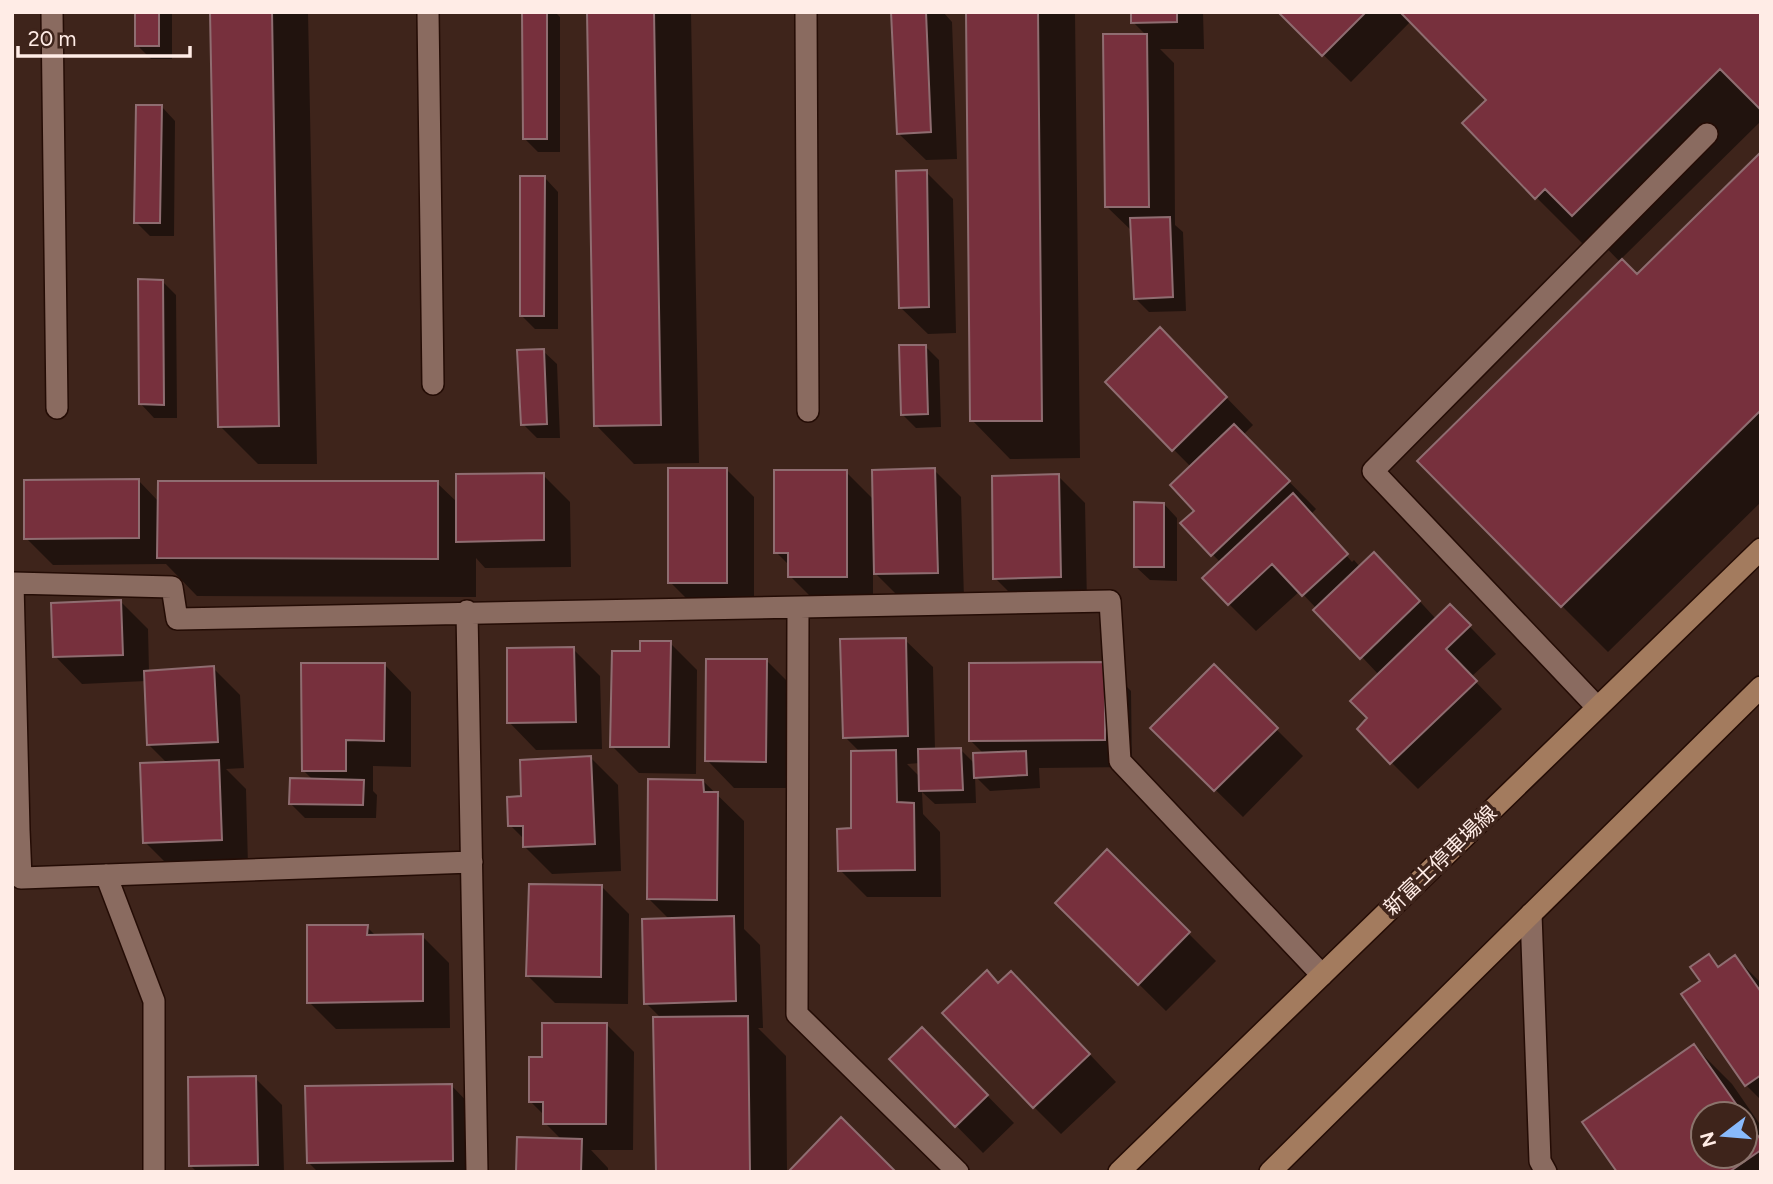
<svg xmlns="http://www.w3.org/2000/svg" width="1773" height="1184" viewBox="0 0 1773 1184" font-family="Figtree,'Noto Sans JP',sans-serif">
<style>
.shadow{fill:#0007;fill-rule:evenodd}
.building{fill:#77303d;stroke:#8f6d71;stroke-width:2}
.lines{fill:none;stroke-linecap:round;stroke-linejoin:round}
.lane-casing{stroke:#240c05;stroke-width:24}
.street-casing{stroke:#240c05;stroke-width:24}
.secondary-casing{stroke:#240c05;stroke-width:24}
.lane{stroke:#8a6b60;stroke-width:21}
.street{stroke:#8a6b60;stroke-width:21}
.secondary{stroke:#a37b5e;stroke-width:21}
.labels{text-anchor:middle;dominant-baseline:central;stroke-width:7;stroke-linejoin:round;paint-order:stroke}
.street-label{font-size:21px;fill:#ffece6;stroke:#3e241b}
</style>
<rect width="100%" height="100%" fill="#3e241b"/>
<path class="shadow" d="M137 12H172V59H151L137 45Z
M212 12H308L317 464H258L220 426Z
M524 12H555L560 17V152H538L524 138Z
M589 12H691L699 463 634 464 596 425Z
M893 12H943L952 22 957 159 926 160 898 133Z
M967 12H1075L1080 458 1010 459 972 420Z
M1133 12H1203L1204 49H1160L1174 63 1175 225 1183 232 1186 311 1149 312 1135 298 1133 232 1107 207 1146 35 1133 22Z
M1280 12H1761V121L1620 260 1637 276 1761 155V502L1608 652 1562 606 1621 263 1593 234 1583 244 1536 197 1488 100 1411 21 1351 82Z
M162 107 175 121 174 236H150L136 222Z
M926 172 953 199 956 333 928 334 900 307Z
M545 178 558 192V329H535L521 315Z
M162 281 176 295 177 418H154L141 404Z
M926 347 939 360 941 427 916 428 902 414Z
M543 351 557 364 560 438H537L523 424Z
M1187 357 1253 425 1243 435 1316 509 1311 514 1352 562 1354 560 1360 567 1401 581 1436 619 1450 606 1496 654 1471 677 1502 709 1418 789 1391 762 1370 718 1379 675 1300 591 1256 631 1229 604 1221 563 1183 524 1197 511 1191 467 1107 382Z
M726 469 754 497V609H697L670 582Z
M934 470 961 497 964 599 903 601 873 571V603H817L790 576V566L776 552 846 472 874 500Z
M543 475 570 502 571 567 485 568 476 558V597L197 596 166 564 53 565 26 538 139 481 159 502 437 483 458 503Z
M1058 476 1085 503 1087 604 1022 605 995 578Z
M1164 504 1177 518V581L1150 580 1136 567Z
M121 602 148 629 149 672 213 668 240 695 244 768 226 769 246 789 248 866 172 869 145 842 168 764 149 745 146 681 82 684 55 656Z
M905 640 933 667 935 750H961L975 764 985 755 971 741 1104 664 1131 691 1132 767 1039 768 1040 788 990 791 975 776 976 803 935 804 922 792 923 814 940 832 941 897H867L840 870 853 830 860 752 845 737ZM920 763 921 778 907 764Z
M670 643 697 670 696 774 639 773 612 746 641 653Z
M573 649 600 676 602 749 536 750 509 722Z
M766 660 794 688 792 788H734L707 760Z
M384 664 411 692V767L373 766V791L377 795 376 818H305L291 804 313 780 303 770Z
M1214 667 1303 756 1243 817 1153 728Z
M591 758 618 785 621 871 552 874 525 847V840L510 825 523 798Z
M703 781 744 821V929L760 945 763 1028H758L786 1056 787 1172H658L662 1019 646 1003 670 920 649 899Z
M1107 852 1216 961 1166 1011 1057 903Z
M602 887 629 914 628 1004 555 1003 528 976Z
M367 927 377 937 422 936 449 963 450 1028 336 1029 309 1002Z
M1709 956 1720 967 1735 957 1761 983V1100L1746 1085 1702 981Z
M1038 1000 1116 1082 1061 1134 1034 1107Z
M607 1025 634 1052 633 1150H591L608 1168V1172H518L562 1140 545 1123 544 1115 530 1101Z
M922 1029 1014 1123 983 1153 891 1059Z
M1694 1046 1732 1084 1761 1126V1172H1619ZM1703 1114H1745V1156H1703Z
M255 1078 282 1105 284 1172H197L191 1166Z
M451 1085 478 1113 479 1172H318L308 1162Z"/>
<path class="building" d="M135 12H159V46H135Z
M210 12H272L279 426 218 427Z
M522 12H547V139H523Z
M587 12H654L661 425 594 426Z
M891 12H926L931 132 897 134Z
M966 12H1038L1042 421H970Z
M1131 12H1177V22L1131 23Z
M1278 12H1366L1322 56Z
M1400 12H1761V110L1720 69 1572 216 1545 189 1535 199 1462 123 1486 100Z
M1103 34H1147L1149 207H1105Z
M136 105H162L160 223H134Z
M1761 152V410L1561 607 1417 461 1622 259 1637 274Z
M927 170 929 307 899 308 896 171Z
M520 176H545L544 316H520Z
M1170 217 1173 297 1134 299 1130 218Z
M138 279 163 280 164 405 139 404Z
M1160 327 1227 397 1172 451 1105 382Z
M899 345H926L928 414 901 415Z
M544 349 547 424 521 425 517 350Z
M1234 424 1290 481 1211 556 1180 523 1194 511 1170 485Z
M668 468H727V583H668Z
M935 468 938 573 874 574 872 470Z
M774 470H847V577H788V553H774Z
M544 473V540L456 542V474Z
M1059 474 1061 577 993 579 992 476Z
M139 479V538L24 539V480Z
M158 481H438V559L157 558Z
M1293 493 1348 554 1302 596 1272 564 1228 605 1202 578Z
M1134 502 1164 503V567H1134Z
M1374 552 1420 601 1360 659 1313 610Z
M121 600 123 655 53 657 51 603Z
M1450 604 1471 625 1446 649 1477 681 1390 764 1357 729 1367 718 1350 701Z
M906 638 908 736 843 738 840 639Z
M640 641H671L669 747H610L612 651H640Z
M574 647 576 722 507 723V648Z
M706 659H767L766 762 705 761Z
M1105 662V740L969 741V663Z
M301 663H385L384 741 346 740V771H302Z
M1214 664 1278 728 1214 791 1150 728Z
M214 666 218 742 147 745 144 671Z
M961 748 963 790 919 791 918 749Z
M896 750 897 802 914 803 915 870 838 871 837 829 851 828V751Z
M1026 751 1027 775 974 778 973 753Z
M591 756 595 844 523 847V826H508L507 797 521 796 520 760Z
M219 760 222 840 143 843 140 763Z
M290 778 364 780 363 805 289 804Z
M648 779 703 780 704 792H718L717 900 647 899Z
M1107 849 1190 932 1138 985 1055 903Z
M529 884 602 885 601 977 526 976Z
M734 916 736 1001 644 1004 642 919Z
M307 925H368L367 935 423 934V1001L307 1003Z
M1709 954 1718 967 1735 955 1761 992V1075L1745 1086 1681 994 1700 981 1690 967Z
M987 970 998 983 1011 971 1090 1054 1033 1108 942 1013Z
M748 1016 750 1172H656L653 1017Z
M542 1023H607L606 1124H543V1102H529V1057H542Z
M922 1027 988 1095 955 1127 889 1059Z
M1694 1044 1743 1114H1703V1156H1745V1118L1761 1140V1150L1729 1172H1617L1582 1122Z
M256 1076 258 1165 189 1166 188 1077Z
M452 1084 453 1161 307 1163 305 1086Z
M841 1117 896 1172H788Z
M517 1137 582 1139 581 1172H516Z"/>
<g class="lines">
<defs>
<path id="lane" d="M52 12 57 408
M428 12 433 384
M806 12 808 411
M1597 707 1373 471 1707 134
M1531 914 1540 1161 1546 1172"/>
<path id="street" d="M798 609 797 1014 958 1172
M467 611 477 1172
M12 830H19L13 583 172 587 177 619C488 611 799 609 1110 601L1120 761 1322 975
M19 830 21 878 472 862
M106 875 154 1001V1172"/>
<path id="secondary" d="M1119 1172 1761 549
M1270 1172 1761 687"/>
</defs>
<use href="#lane" class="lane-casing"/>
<use href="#street" class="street-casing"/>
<use href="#secondary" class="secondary-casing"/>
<use href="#lane" class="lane"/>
<use href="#street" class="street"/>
<use href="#secondary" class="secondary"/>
</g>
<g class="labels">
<g class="street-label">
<text transform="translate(1440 860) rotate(-44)">新富士停車場線</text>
</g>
</g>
<rect width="1773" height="1184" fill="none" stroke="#ffece6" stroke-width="28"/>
<g transform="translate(1724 1135) rotate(254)"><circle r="33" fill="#3e241b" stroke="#8b746c" stroke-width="2"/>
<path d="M0-5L12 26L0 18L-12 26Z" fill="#89bafc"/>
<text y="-10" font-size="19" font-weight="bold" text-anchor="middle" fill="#ffece6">N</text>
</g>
<path d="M18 46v10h172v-10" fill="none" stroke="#ffece6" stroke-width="3.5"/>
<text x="28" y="46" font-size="21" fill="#ffece6" stroke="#3e241b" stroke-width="5" paint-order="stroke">20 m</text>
</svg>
